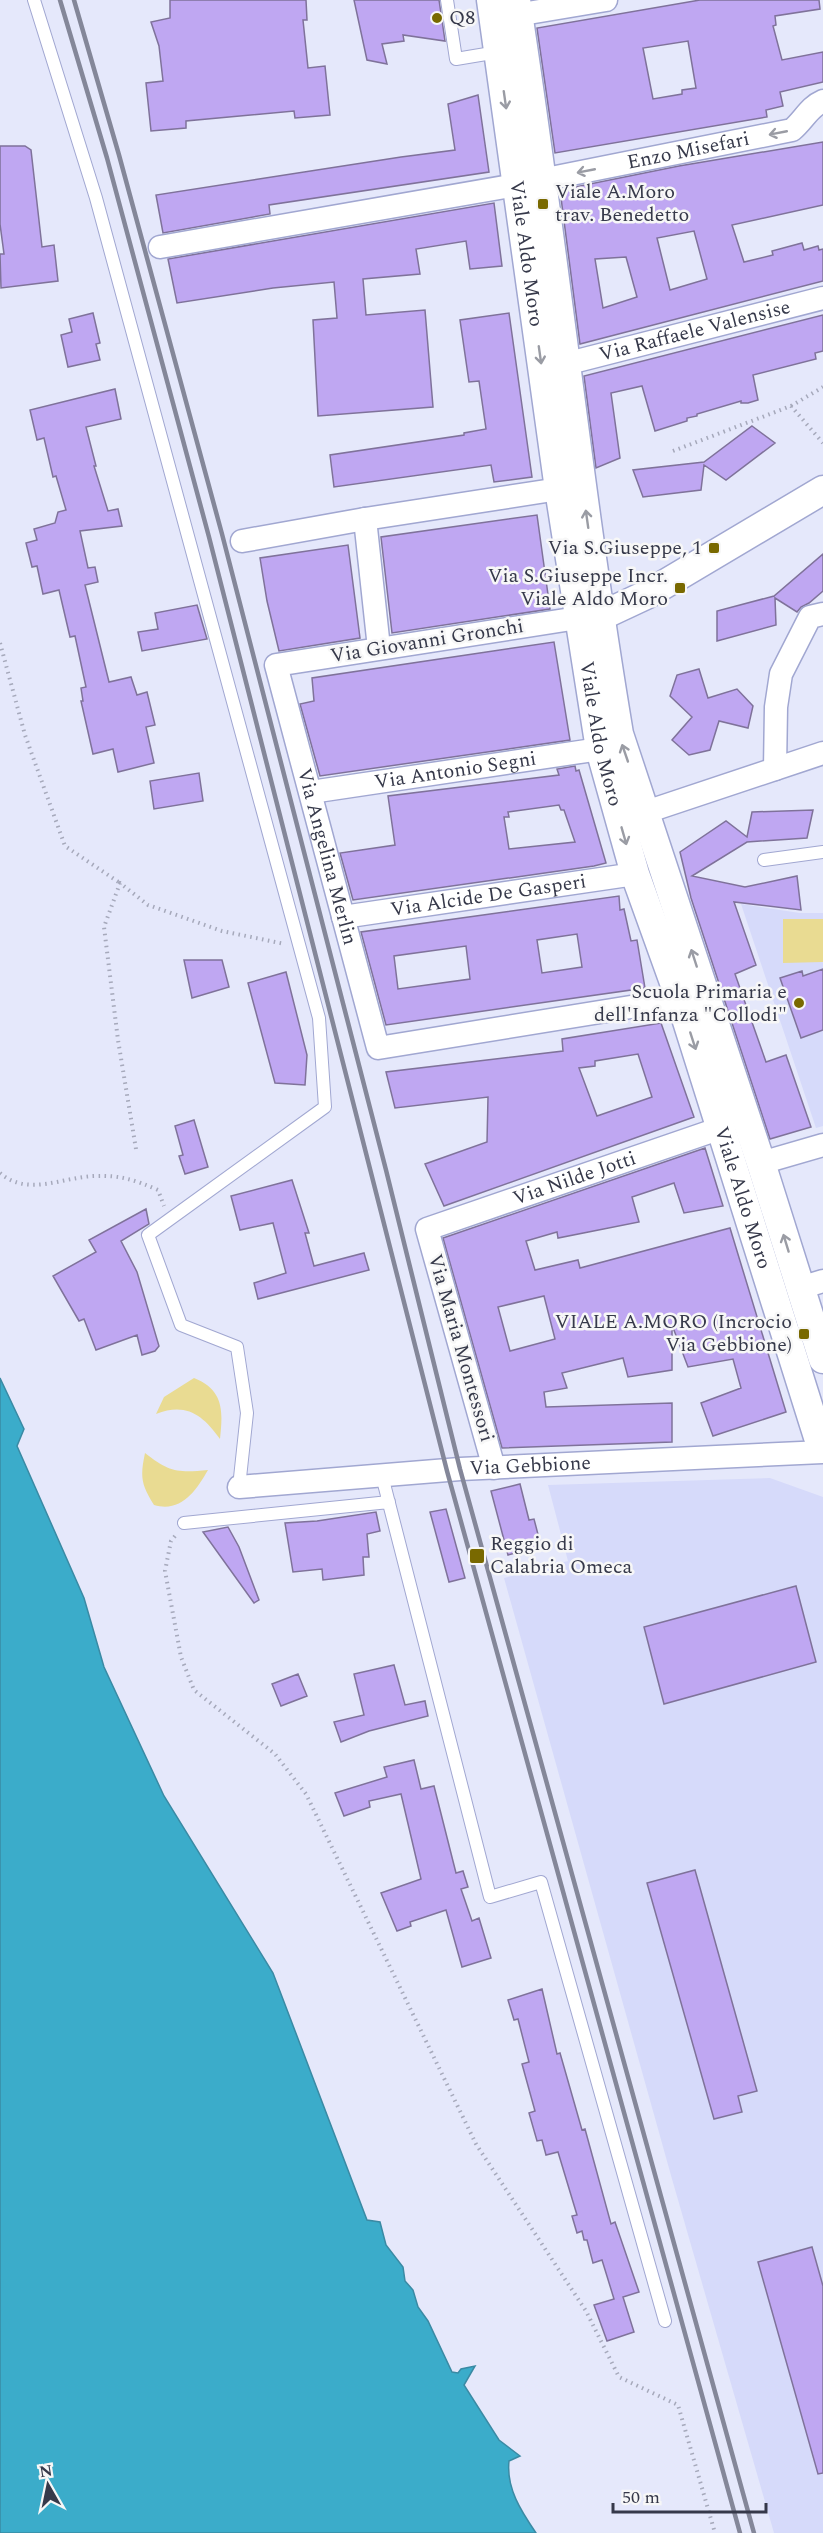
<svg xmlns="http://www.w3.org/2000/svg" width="823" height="2533" viewBox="0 0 823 2533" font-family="Spectral,serif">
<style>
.built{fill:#d6dafa}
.green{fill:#e9db92}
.water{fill:#3bacca;stroke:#3a8aa4;stroke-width:1.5}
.building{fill:#bfa7f2;stroke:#7f729a;stroke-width:1.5;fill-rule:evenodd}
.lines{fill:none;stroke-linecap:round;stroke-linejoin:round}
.service-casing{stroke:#a1a7d1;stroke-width:14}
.minor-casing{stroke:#a1a7d1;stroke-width:25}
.tertiary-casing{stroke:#a1a7d1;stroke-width:31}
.path{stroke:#a6a9bb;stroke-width:4;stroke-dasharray:1.5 4.5;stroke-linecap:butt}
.service{stroke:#fff;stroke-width:12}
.minor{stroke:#fff;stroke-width:22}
.tertiary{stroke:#fff;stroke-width:28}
.rail{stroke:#848799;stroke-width:4.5}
.oneway{stroke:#9a9ca4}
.poi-dot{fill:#796900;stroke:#f7f7f7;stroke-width:2}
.labels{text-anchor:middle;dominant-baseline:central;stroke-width:5;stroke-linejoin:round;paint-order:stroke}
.poi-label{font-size:20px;fill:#36394a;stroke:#f7f7f7;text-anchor:end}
.street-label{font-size:20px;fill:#36394a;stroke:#f7f7f7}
</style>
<rect width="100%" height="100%" fill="#e5e8fb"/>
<path class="built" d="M741 904 800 913H823V1126L816 1128Z
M770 1478 823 1497V2533H774L672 2179 504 1578 568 1561 548 1485Z"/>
<path class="green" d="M783 919H823V962L783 963Z
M194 1378C224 1390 223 1411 220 1439 203 1415 186 1402 156 1414L164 1397Z
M145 1453C169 1472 178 1473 208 1470 196 1491 181 1513 154 1505 141 1484 140 1477 145 1453Z"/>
<path class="water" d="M0 1378 24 1429 17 1446 84 1598 104 1667 164 1796 273 1973 367 2220 380 2222 386 2245 403 2267 405 2281 413 2290 418 2307 428 2321 452 2372 458 2373 461 2369 475 2366 464 2385 499 2440 520 2456 509 2461C506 2488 521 2511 536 2533H0Z"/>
<path class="building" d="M170 0H306L307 20H303L308 68 325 66 330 115 295 118 294 111 186 121V128L151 131 146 83 163 81 159 46 151 22 170 18Z
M354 0H439L445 41 403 35 404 41 382 44 387 64 367 60Z
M700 0H819L820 9 775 16 776 25 773 26 782 60 823 52V82L780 92 783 106 766 110 767 117 555 153 537 28ZM688 41 696 88 682 90V94L653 99 643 48Z
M478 95 489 172 269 205 270 214 163 233 156 195 401 157 455 150 448 104Z
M823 142V205L732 225 744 262 773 255 772 251 802 243 804 250 818 246 819 250 823 249V281L580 344 560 190 679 166ZM694 231 707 279 670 290 657 238ZM626 257 637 297 603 308 595 259Z
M0 146H25L31 150 42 247 54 245 58 281 1 288 0 254H4L0 224Z
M494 203 502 266 470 269 466 241 416 249 420 274 363 279 366 315 425 310 433 407 318 416 313 320 337 318 334 282 273 288 177 303 168 259Z
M93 313 100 343 96 344 100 360 68 367 61 335 72 332 69 319Z
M509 313 532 477 494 482 491 465 334 487 330 455 464 435V433L486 429 479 381 469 382 460 320Z
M823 315V351L815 353 816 359 753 375 758 400 748 403H741V401L697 414V416L687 418V421L655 431 642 386 611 393 620 458 596 468 584 376Z
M115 389 121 419 86 427 96 466H94L108 511 118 509 122 526 80 531 88 568 95 567 98 582 85 585 109 682 131 677 137 695 147 692 155 725 146 727 154 763 118 772 113 749 93 754 81 701H83L81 688 86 687 75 636 70 637 59 590 43 594 37 566 32 567 26 543 37 540 34 529 55 523 58 512 66 510 56 476 53 477 44 438 37 440 30 410Z
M752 426 775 443 726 480 704 465 701 490 643 497 633 470 704 462Z
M537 515 550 609 392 633 381 537Z
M348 545 360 638 279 651 267 601 260 558Z
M823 554V591L809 603 801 607 797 612 775 598 776 625 717 641V611L774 596Z
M197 605 207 639 142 651 138 632 158 629 155 613Z
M554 642 570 740 320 776 300 704 314 701 312 678Z
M699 669 708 698 737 689 753 706 748 728 719 721 710 750 689 755 672 740 692 717 670 696 677 675Z
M575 766 576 771 579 770 606 863 594 866 353 900 340 853 395 845 388 796 559 775 557 769ZM559 805 561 810H564L575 842 509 849 504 817H509L508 812Z
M199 773 203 801 154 809 150 781Z
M813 810 807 838 747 842 692 876 745 887 797 876 801 910 734 902 756 965 735 974 766 1062 786 1055 811 1127 770 1139 691 898 680 852 726 821 747 837 752 812Z
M619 896 620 910 624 909 631 941 637 940 645 988 386 1025 361 932ZM577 934 582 967 542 973 537 940ZM466 946 470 979 398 989 394 956Z
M184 960H222L229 987 192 998Z
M823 969V1030L801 1038 780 978 802 971 803 976Z
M286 972 307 1055 305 1085 275 1083 248 983Z
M661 1023 694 1117 444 1206 425 1164 487 1142 488 1097 395 1108 386 1072 563 1051 562 1039ZM638 1054 652 1097 597 1116 579 1068 595 1066V1061Z
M194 1120 208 1167 185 1174 179 1156 183 1155 175 1126Z
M705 1148 723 1206 684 1213 674 1183 632 1197 639 1222 558 1238 557 1232 526 1241 535 1270 578 1260 580 1268 730 1228 786 1412 713 1436 701 1403 741 1388 733 1359 688 1367 672 1325V1370L628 1377 623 1358 562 1373 567 1388 544 1392 546 1407 672 1403V1442L502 1448 443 1238ZM544 1296 555 1339 510 1351 498 1307Z
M292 1180 309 1233H305L314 1266 364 1253 369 1270 258 1299 254 1283 286 1273 273 1223 240 1230 231 1196Z
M146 1209 149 1224 121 1241 137 1272 159 1346 155 1351 142 1355 137 1335 96 1350 84 1319 79 1321 53 1276 96 1252 89 1240Z
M520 1484 529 1520 534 1519 541 1546 508 1555 491 1491Z
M446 1509 465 1578 449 1582 430 1512Z
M376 1512 380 1531 367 1534 369 1557H363L364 1575 323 1580 322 1569 293 1572 285 1523 317 1521Z
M228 1527 239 1547 259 1600 254 1603 203 1532Z
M796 1586 816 1662 664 1704 644 1627Z
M394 1665 405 1705 425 1701 428 1716 369 1731 341 1742 334 1722 364 1715 354 1674Z
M298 1674 307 1696 281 1706 272 1684Z
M414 1760 421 1789 434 1786 456 1873 463 1871 468 1887 461 1889 472 1921 479 1918 491 1958 462 1967 446 1910 410 1922 411 1926 397 1931 381 1893 421 1879 401 1794 369 1801 370 1807 344 1816 335 1793 387 1777 384 1767Z
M695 1870 757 2091 738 2096 742 2112 714 2119 647 1883Z
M542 1989 557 2054 560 2053 582 2130 585 2129 611 2224 615 2222 639 2292 623 2297 634 2332 607 2341 594 2305 614 2299 602 2260 593 2263 587 2240H584L582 2231 577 2233 572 2216 577 2215 558 2152 546 2155 542 2140 537 2141 529 2113 535 2111 522 2064 529 2062 518 2019 514 2020 508 2000Z
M812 2247 823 2286V2473L818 2474 758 2262Z"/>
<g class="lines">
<defs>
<path id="service" d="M34 0 96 198 319 1018 325 1107 148 1235 181 1325 237 1347 247 1413 239 1487
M447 0 456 59 498 52
M764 860 823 852
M382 1476 490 1897 541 1882 665 2321
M184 1523 389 1502"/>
<g id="minor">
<path d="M504 17 606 0"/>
<path id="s1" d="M160 247 516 185 792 130C804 120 809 107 823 101"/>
<path id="s2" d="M565 364 823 298"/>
<path d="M365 519 379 648"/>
<path d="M242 541 365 519 559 489"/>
<path id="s3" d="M578 618 276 665 378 1048 680 999"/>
<path d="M775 769 776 707 781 674 810 617 823 614"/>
<path id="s4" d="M311 792 600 749"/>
<path d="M646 812 823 753"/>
<path id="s5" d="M343 917 635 874"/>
<path d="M761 1163 823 1145"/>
<path d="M800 1288 823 1281"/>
<path id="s6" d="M494 1468 427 1229 721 1128"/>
<path id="s7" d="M239 1487 460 1469 823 1452"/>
</g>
<g id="tertiary">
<path id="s8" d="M491 0 559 489 600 749 635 874 680 999 818 1437 823 1441"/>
<path d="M516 0C554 244 578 490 619 734L761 1163 823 1359"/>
<path d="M601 616 648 594 823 490"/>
</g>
</defs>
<use href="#service" class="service-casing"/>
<use href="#minor" class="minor-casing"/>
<use href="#tertiary" class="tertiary-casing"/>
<path class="path" d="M791 406 823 387
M673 451 791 406 823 443
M0 643 25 735 65 846 120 883
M136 1149 118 1040 104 927 120 883 148 905 222 931 285 944
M0 1173C28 1197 62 1177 95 1176 120 1175 135 1180 158 1190L164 1206
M175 1536 171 1541 165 1571 181 1657 194 1690 275 1754 306 1794 476 2144 586 2311 619 2377 678 2405 715 2533"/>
<use href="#service" class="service"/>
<use href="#minor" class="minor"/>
<use href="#tertiary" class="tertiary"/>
<path class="rail" d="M60 0 107 158 209 537 447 1471 740 2533
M74 0 119 155 222 534 386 1170 460 1469 754 2533"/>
</g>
<defs><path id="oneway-shaft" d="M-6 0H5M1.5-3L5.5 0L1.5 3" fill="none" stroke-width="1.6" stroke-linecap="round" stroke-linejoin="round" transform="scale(1.5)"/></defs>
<g class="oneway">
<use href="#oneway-shaft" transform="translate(505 100) rotate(82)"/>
<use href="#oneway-shaft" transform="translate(778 133) rotate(169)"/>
<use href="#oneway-shaft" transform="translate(586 171) rotate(169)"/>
<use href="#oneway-shaft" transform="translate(540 355) rotate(82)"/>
<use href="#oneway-shaft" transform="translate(587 519) rotate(-98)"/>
<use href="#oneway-shaft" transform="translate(625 753) rotate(-109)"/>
<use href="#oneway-shaft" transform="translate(624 836) rotate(74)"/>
<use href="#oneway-shaft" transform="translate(694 958) rotate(-108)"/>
<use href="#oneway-shaft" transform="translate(693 1041) rotate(72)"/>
<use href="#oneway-shaft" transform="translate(786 1243) rotate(-107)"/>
</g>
<g class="poi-dot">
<circle cx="437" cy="18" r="6"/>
<rect x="537" y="198" width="12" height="12" rx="3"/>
<rect x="708" y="542" width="12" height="12" rx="3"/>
<rect x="674" y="582" width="12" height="12" rx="3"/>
<circle cx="799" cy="1003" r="6"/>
<rect x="798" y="1328" width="12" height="12" rx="3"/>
<rect x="469" y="1548" width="16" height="16" rx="3"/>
</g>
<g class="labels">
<g class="poi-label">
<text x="449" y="18" text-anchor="start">Q8</text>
<text x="555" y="192" text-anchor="start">Viale A.Moro<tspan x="555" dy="23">trav. Benedetto</tspan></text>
<text x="702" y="548">Via S.Giuseppe, 1</text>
<text x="668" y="576">Via S.Giuseppe Incr.<tspan x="668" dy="23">Viale Aldo Moro</tspan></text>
<text x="787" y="992">Scuola Primaria e<tspan x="787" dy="23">dell'Infanza "Collodi"</tspan></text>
<text x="792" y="1322">VIALE A.MORO (Incrocio<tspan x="792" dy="23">Via Gebbione)</tspan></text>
<text x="490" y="1544" text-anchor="start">Reggio di<tspan x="490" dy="23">Calabria Omeca</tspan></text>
</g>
<g class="street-label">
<text stroke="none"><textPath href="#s1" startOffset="537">Enzo Misefari</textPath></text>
<text stroke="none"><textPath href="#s8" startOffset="256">Viale Aldo Moro</textPath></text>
<text stroke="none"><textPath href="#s2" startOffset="134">Via Raffaele Valensise</textPath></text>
<text transform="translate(427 641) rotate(-9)">Via Giovanni Gronchi</text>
<text stroke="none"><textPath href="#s8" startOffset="742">Viale Aldo Moro</textPath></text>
<text stroke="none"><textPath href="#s4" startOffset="146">Via Antonio Segni</textPath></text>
<text stroke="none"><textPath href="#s3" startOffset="504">Via Angelina Merlin</textPath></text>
<text stroke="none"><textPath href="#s5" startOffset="147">Via Alcide De Gasperi</textPath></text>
<text stroke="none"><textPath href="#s6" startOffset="404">Via Nilde Jotti</textPath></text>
<text stroke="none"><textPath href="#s8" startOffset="1228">Viale Aldo Moro</textPath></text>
<text transform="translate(461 1348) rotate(74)">Via Maria Montessori</text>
<text stroke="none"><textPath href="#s7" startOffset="292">Via Gebbione</textPath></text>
</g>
</g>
<g transform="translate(48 2485) rotate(351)" stroke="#f7f7f7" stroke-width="4.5" paint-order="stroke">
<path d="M0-4.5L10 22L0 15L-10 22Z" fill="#36394a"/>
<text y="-9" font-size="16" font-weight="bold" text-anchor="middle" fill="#36394a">N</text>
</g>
<path d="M613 2503v9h153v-9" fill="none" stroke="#36394a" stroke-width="3"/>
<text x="622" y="2503" font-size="18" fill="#36394a" stroke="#f7f7f7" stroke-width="4.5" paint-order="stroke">50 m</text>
</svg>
